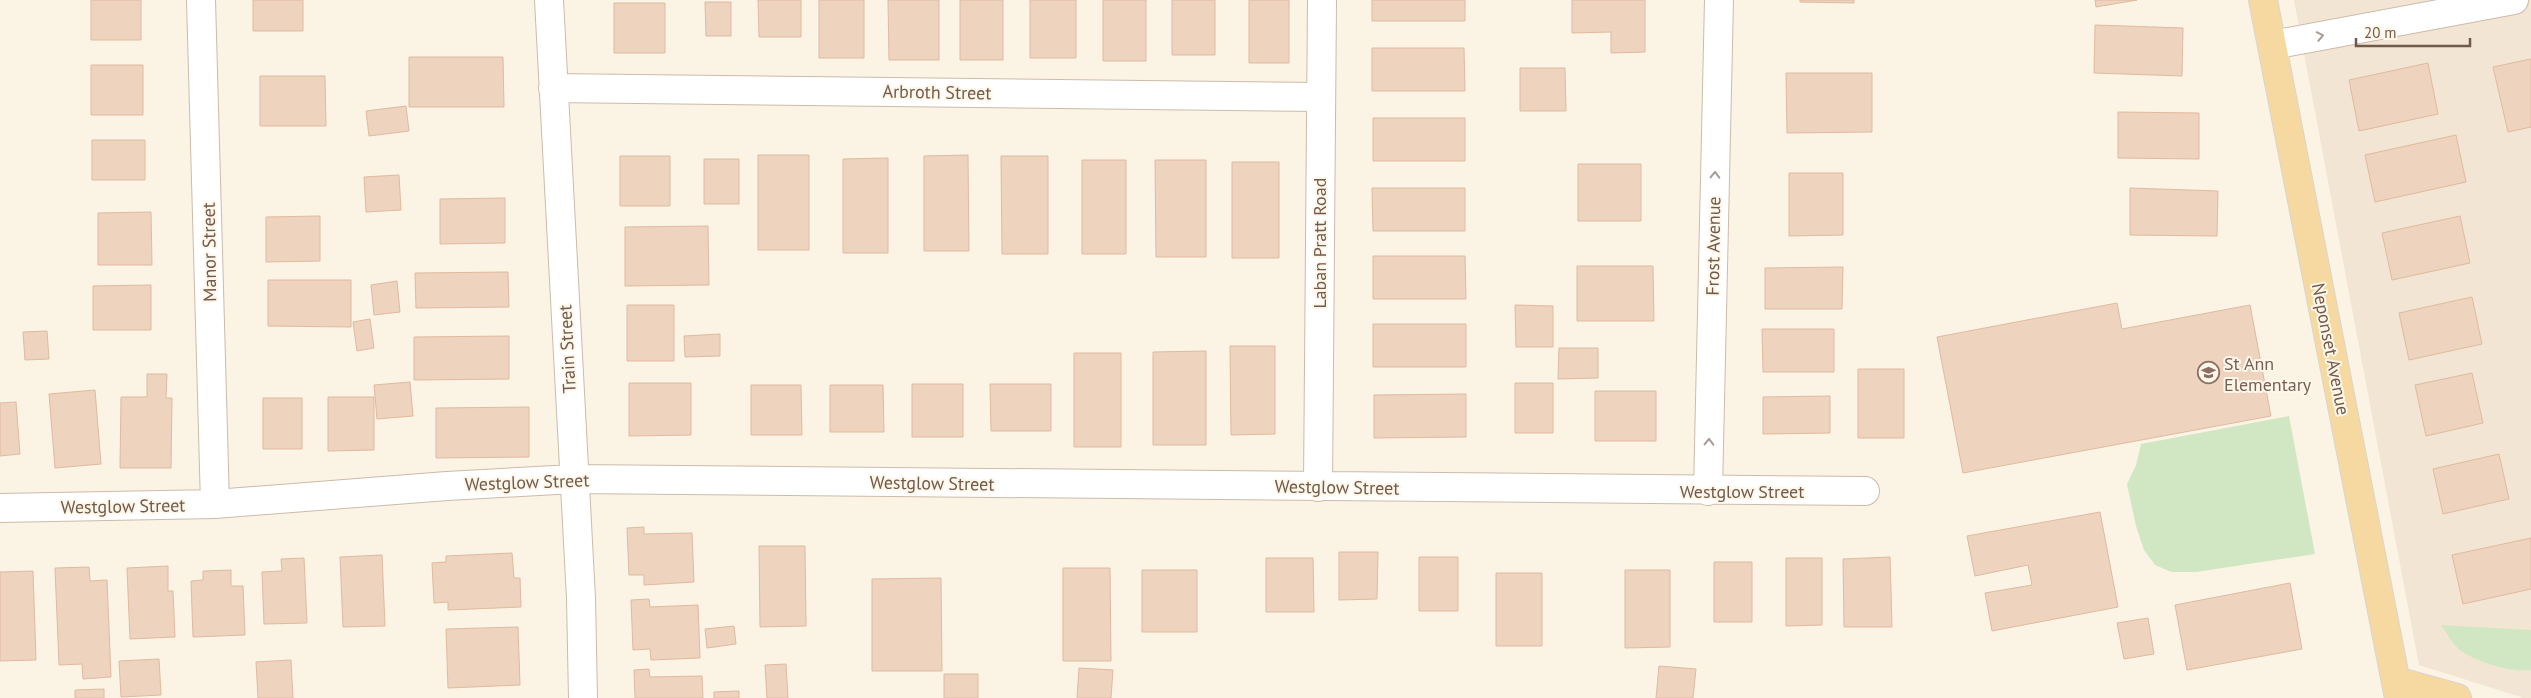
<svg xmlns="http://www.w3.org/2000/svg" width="2531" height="698" viewBox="0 0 2531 698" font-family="'PT Sans',sans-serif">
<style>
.residential{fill:#f2e5d3}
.green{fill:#d1e7c4}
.building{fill:#eed3be;stroke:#e0ba9f}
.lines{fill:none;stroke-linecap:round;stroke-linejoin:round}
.minor-casing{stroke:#ccbbab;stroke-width:30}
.major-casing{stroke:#dad4d0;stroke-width:30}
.minor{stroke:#fff;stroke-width:28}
.major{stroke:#f6d9a0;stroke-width:28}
.oneway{stroke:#aa9c93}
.labels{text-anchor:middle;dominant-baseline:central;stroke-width:4;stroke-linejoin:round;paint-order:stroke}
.street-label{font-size:18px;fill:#725a4b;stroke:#fef7ea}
.education-label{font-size:18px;fill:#785e54;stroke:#fef7ea;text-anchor:start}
</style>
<rect width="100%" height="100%" fill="#fbf3e4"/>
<path class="residential" d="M2294 0H2531V698H2524L2419 665Z"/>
<path class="green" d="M2289 416 2315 554 2196 572H2171L2155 565 2144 550 2136 526 2127 484 2136 465 2141 444Z
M2441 625 2531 630V670C2510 672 2478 663 2460 650 2453 645 2447 633 2441 625Z"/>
<path class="building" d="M91 0H141V40H91Z
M253 0H303V31H253Z
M758 0H801V37H759Z
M819 0H864V58H819Z
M888 0H939V60H889Z
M960 0H1003V60H960Z
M1030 0H1076V58H1030Z
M1103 0H1146V61H1103Z
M1172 0H1215V55H1172Z
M1249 0H1289V63H1249Z
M1372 0H1465V21H1372Z
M1572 0H1645V52L1611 53V32L1572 33Z
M1800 0H1854V3L1800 2Z
M2095 0H2137L2096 7Z
M705 2H731V36H706Z
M614 3H665V53H614Z
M2095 25 2183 28 2182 76 2094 73Z
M1372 48H1464L1465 91H1372Z
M409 57H503L504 107H409Z
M2531 59V127L2508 132 2493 67Z
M2428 63 2438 114 2359 131 2349 80Z
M91 65H143V115H91Z
M1520 68H1565L1566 111H1520Z
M1786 73H1872V132L1787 133Z
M260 76H325L326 126H260Z
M406 106 409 131 369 136 366 111Z
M2118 112 2199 113V159L2118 158Z
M1373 118H1465V161H1373Z
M2456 135 2466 182 2375 202 2365 155Z
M92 140H145V180H92Z
M758 155H809V250H758Z
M968 155 969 251H924V156Z
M620 156H670V206H620Z
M1001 156H1048V254H1002Z
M888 158V253H843V159Z
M704 159H739V204H704Z
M1082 160H1126V254H1082Z
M1155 160H1206V257H1156Z
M1232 162H1279V258H1232Z
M1578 164H1641V221H1578Z
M1789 173H1843V235L1789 236Z
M399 175 401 210 366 212 364 177Z
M1372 188H1465V231H1373Z
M2130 188 2218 191 2217 236 2130 235Z
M505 198V243L440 244V199Z
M151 212 152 265H98V213Z
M320 216V261L266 262V217Z
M2460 216 2470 263 2392 280 2382 233Z
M708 226 709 285 625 286V227Z
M1373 256H1465L1466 299H1373Z
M1577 266H1653L1654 321H1577Z
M1843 267 1842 309H1765V268Z
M508 272 509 307 416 308 415 273Z
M268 280H351V327L268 326Z
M397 281 400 312 374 315 371 285Z
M151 285V330H93V286Z
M2472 297 2482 344 2409 360 2399 313Z
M2117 303 2122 329 2250 305 2271 416 1963 473 1937 337Z
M627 305H674V361H627Z
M1515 305 1553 306V347H1516Z
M370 319 374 348 357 351 353 322Z
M1373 324H1466V367H1373Z
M1762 329H1834V372H1763Z
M47 331 49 359 25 360 23 332Z
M720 334V356L685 357 684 336Z
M509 336V379L414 380V337Z
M1230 346H1275V434L1231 435Z
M1559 348H1598V378L1558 379Z
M1206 351V445H1153V352Z
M1074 353H1121V447H1074Z
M1858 369H1904V438H1858Z
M2472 373 2483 423 2426 436 2415 385Z
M147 374H167L166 398H172L171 468H120L121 397H147Z
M410 382 413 416 377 419 374 385Z
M629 383H691V435L629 436Z
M1515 383H1553V433H1515Z
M912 384H963V437H912Z
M990 384H1051V431H991Z
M751 385H801L802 435H751Z
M830 385H883L884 432H830Z
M95 390 101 464 55 468 49 394Z
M1595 391H1656V441H1595Z
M1466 394V437L1374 438V395Z
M1830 396V433L1763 434V397Z
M328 397H374V450L328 451Z
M263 398H302V449H263Z
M16 402 20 454 0 456V403Z
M529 407V457L436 458V408Z
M2499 454 2509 499 2443 514 2433 469Z
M2100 512 2118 607 1992 631 1985 593 2032 585 2028 565 1975 576 1967 536Z
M644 527V534L692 533 694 582 644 585V575H629L627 528Z
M2531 538V589L2463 604 2452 555Z
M759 546H805L806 626 760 627Z
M1339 552H1378L1377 599 1339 600Z
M512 553 514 578H520L521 607 448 610V602L434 603 432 563 446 562V556Z
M382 555 385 626 343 627 340 557Z
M1419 557H1458V611H1419Z
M1890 557 1892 627H1844L1843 559Z
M304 558 307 623 264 624 262 572 282 571 281 559Z
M1266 558H1313L1314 612H1266Z
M1786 558H1822V625L1786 626Z
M1714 562H1752V622H1714Z
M168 566V591H173L175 637 130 639 127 568Z
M89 567 90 581 107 580 111 677 83 679 82 664 59 665 55 568Z
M1063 568H1110L1111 661H1063Z
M231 570V586H243L245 635 193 637 191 581 203 580V571Z
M1142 570H1197V632H1142Z
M1625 570H1670V647L1625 648Z
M33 571 36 660 0 661V572Z
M1496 573H1542V646H1496Z
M941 578 942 671H872V579Z
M2290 583 2302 649 2187 670 2175 605Z
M649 599 650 607 698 605 700 658 651 660 650 649 633 650 631 600Z
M2148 618 2154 654 2124 659 2117 623Z
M734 626 736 644 707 648 705 629Z
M518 627 520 685 448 688 446 629Z
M159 659 161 695 121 697 119 661Z
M291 660 293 698H258L256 662Z
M786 664 788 698H767L765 665Z
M1659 666 1696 669 1693 698H1656Z
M1079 668 1113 670 1111 698H1077Z
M649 669 650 677 702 676 703 698H635L634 670Z
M944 674H978V698H944Z
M104 689V698H75V690Z
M739 691V698H714V692Z"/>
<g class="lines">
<defs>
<path id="minor" d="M201 0 215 504
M549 0 581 598 583 698
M2272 45 2514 0
M553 88 1320 97
M1318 487 1322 0
M1708 491 1719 0
M0 508 215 504 447 486 574 479 1865 491"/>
<path id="major" d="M2263 0 2399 698
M2396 681 2457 698"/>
</defs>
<use href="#minor" class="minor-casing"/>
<use href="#major" class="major-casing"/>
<use href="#minor" class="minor"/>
<use href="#major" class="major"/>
</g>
<defs><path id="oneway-chevron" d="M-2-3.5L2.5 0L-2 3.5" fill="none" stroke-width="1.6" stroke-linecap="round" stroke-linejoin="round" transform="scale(1.25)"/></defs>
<g class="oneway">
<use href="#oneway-chevron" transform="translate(2320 36) rotate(-11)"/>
<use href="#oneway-chevron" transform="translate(1715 175) rotate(-89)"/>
<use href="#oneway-chevron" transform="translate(1709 442) rotate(-89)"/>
</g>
<defs>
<symbol id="school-ring" viewBox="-11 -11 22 22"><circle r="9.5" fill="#fef7ea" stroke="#8d6e63" stroke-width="1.5"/><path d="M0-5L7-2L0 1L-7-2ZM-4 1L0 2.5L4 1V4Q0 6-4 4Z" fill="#8d6e63"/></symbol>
</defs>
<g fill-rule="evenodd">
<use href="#school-ring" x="2196" y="360" width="25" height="25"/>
</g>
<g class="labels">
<g class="street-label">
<text transform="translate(937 92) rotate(1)">Arbroth Street</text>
<text transform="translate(1319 243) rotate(-90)">Laban Pratt Road</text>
<text transform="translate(1713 246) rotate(-89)">Frost Avenue</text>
<text transform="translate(209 252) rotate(-91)">Manor Street</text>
<text transform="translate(567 349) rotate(-93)">Train Street</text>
<text transform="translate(2331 349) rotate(79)">Neponset Avenue</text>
<text transform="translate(527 482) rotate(-2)">Westglow Street</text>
<text transform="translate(932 483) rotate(1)">Westglow Street</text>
<text transform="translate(1337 487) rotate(1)">Westglow Street</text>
<text x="1742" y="491">Westglow Street</text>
<text transform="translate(123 506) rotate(-1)">Westglow Street</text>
</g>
<g class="education-label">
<text x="2224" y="363">St Ann<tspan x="2224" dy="21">Elementary</tspan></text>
</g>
</g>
<path d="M2356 38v8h114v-8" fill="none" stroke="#725a4b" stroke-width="2.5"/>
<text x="2364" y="38" font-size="15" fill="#725a4b" stroke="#fef7ea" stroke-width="4" paint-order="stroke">20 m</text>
</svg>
